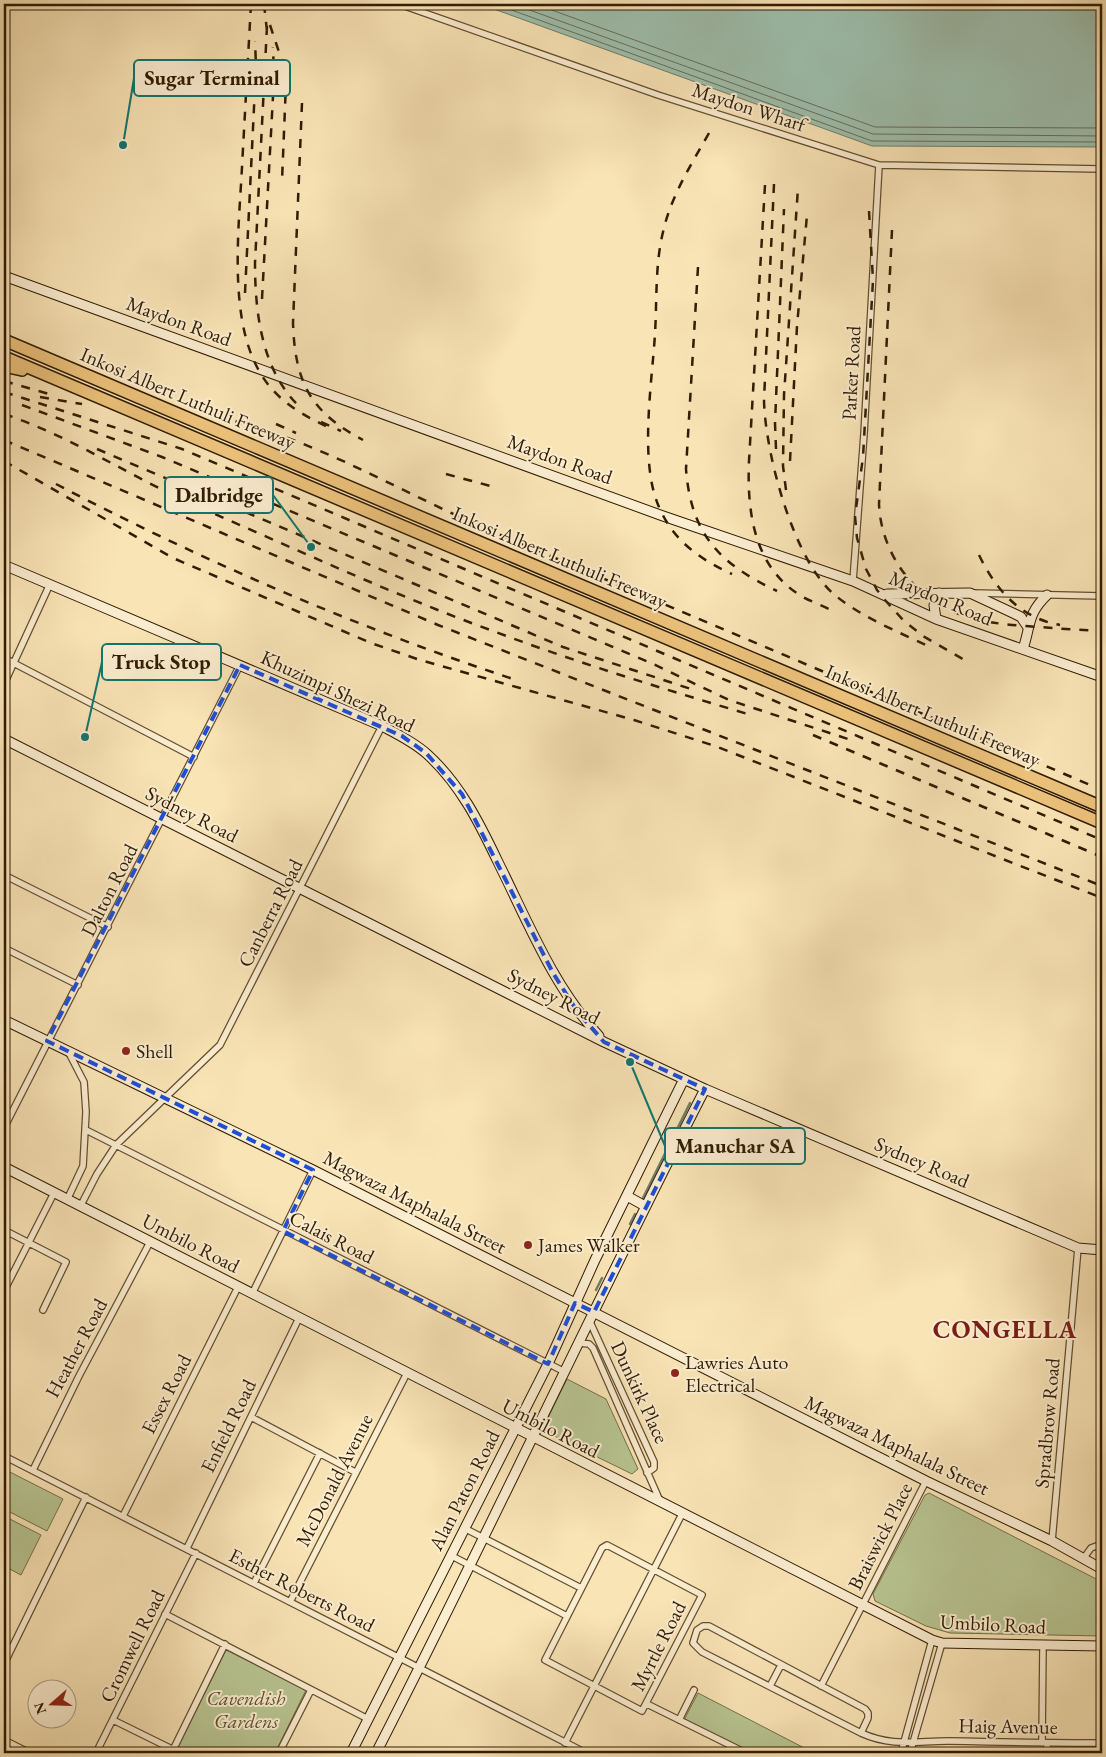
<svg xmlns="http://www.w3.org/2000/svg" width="1106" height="1757" viewBox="0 0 1106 1757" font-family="'EB Garamond',serif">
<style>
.green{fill:#b8c592;stroke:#74704a}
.water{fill:#9ebfae;stroke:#727e69}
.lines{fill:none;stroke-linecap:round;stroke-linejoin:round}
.shore{stroke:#676e58;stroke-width:1}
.stream{stroke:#727e69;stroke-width:2.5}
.street-casing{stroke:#624e2f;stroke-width:8}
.secondary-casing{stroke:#301c02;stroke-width:11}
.highway-casing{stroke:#301c02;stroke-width:14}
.street{stroke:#fbedd0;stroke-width:5.5}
.secondary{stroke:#fbedd0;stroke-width:9}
.highway{stroke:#ecc27b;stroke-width:11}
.rail{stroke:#301c02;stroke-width:2.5;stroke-dasharray:9 9;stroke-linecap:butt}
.marked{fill:none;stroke:#1d4ed8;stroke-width:4;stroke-dasharray:10 6;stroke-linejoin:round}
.poi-dot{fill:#8f2418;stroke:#fbedd0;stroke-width:2}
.labels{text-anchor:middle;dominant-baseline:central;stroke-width:4;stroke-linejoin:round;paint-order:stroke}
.street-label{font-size:20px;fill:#301c02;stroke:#fbedd0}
.poi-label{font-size:20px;fill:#301c02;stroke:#fbedd0;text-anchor:start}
.park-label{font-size:20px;font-style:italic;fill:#594f2d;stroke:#fbedd0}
.district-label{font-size:25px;font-weight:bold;letter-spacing:1px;fill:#7a1f14;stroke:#fbedd0}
.leader{fill:none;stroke:#0f766e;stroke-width:2}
.callout-dot{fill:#0f766e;stroke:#fbedd0;stroke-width:2}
.callout{fill:#fbedd0;stroke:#0f766e;stroke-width:2}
.callout-label{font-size:21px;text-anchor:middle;font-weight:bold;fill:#301c02}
</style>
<rect width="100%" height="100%" fill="#f9e4b6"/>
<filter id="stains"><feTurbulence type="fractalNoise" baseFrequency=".004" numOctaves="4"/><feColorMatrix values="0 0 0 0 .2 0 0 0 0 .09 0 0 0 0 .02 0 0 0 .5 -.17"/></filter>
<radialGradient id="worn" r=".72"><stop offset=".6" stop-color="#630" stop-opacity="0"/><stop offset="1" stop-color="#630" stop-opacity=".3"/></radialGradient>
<path class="green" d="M567 1379 606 1399 638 1469 632 1474 542 1430Z
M4 1469 63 1499 47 1531 4 1509Z
M929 1493 1102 1582V1636L950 1633 926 1626 875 1601 873 1594 925 1495Z
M4 1516 41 1535 21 1575 4 1566Z
M226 1650 306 1690 275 1753H185L177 1749Z
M698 1693 814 1753H752L684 1720Z"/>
<path class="water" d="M480 4H1102V147L872 146Z"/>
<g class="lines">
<path class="shore" d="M495 4 872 141 1102 142
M513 4 873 134 1102 136
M535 4 875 127 1102 128"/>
<path class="stream" d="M642 1200 690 1103
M630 1224 635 1214
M596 1290 602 1278"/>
<defs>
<path id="street" d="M399 4 658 95 879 165 1102 169
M853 581 864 434 879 165
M974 593 1102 596
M4 658 194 757
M4 684 50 584
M4 875 108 927
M4 948 78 985
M4 1128 240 665
M86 1130 565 1372
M67 1200 83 1166 86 1112 84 1082 69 1053
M80 1207 97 1174 116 1145 220 1045 382 726
M4 1230 66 1262 43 1310
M4 1291 54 1193
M252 1294 313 1170
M590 1322 654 1462V1468L647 1473
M579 1343 589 1344 593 1348 660 1501
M251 1417 355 1472
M4 1456 586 1753
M33 1470 79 1376 150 1242
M123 1516 238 1287
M464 1528 581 1588
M1052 1541 1078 1248
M607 1545 702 1595 642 1711 545 1660 602 1548Z
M187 1548 299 1318
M450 1555 567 1616
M1083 1559 1091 1548 1102 1544
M254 1583 320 1453
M290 1602 407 1373
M165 1614 368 1719
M4 1664 86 1497
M770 1686 781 1665
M821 1686 926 1481
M647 1704 746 1753
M113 1720 180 1753
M679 1720 694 1690
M861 1733 868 1718V1713L865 1709 709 1626H703L697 1630 693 1643 702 1652 861 1733C892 1747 915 1741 948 1741 999 1742 1051 1743 1102 1743
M4 1740 30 1753
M565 1743 682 1514
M1042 1743 1043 1645
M173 1750 225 1644
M96 1753 196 1553
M279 1753 311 1690
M901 1753 932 1640
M910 1753 942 1643
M1047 1753V1743"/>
<path id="secondary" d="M4 276 663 516 853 581 936 619 1102 677
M4 565 382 726C397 734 414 742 427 754 460 784 479 822 498 862 528 922 553 986 599 1036
M887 594 970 593 1015 614 1021 617 1027 626
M936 619 934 605 939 593
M1023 649C1031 625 1027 614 1047 595
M4 739 604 1042 705 1089 1078 1248 1102 1250
M4 1020 313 1170 926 1481 1052 1541 1102 1569
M4 1167 932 1640 942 1643 1102 1646
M627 1196 645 1206
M351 1753 548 1364 595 1260 684 1079
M376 1753C489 1533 592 1309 705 1089"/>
<path id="highway" d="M4 340 1102 807
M4 357 1102 823
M4 366 22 370"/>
</defs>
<use href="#street" class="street-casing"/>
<use href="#secondary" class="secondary-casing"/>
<use href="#highway" class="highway-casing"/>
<use href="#street" class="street"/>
<use href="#secondary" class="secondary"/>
<use href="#highway" class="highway"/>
<path class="rail" d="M251 4C248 58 245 112 242 167 239 226 229 311 256 365 271 396 296 412 326 426
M264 4 267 31
M270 25 283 64 286 83 282 181
M267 26 255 263C255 314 262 373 302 409
M302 103 293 323C295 382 310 412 363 440
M709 133C691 165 671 196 663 232 655 265 657 300 655 334 652 383 639 462 659 507 673 540 699 559 732 574
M774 184 764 400C765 453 794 563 836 596 863 618 899 632 930 647
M765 185 749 461C747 510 753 564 798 594 807 600 819 604 829 609
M869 211 873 280 863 457 855 516 857 538 866 569 877 590 885 600 903 620 923 636 968 662
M892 230 879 504C880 530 890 556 907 577 939 615 979 623 1026 626 1052 628 1077 630 1102 631
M698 267 686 469C691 535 720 564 777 591
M245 293 256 66 255 41
M262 299 274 78 273 47
M4 381 49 394
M4 392 182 449 1102 840
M40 397 82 404
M22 405 162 457 651 663 729 700 848 739
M4 414C73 437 134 479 201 508 298 550 394 595 493 631 578 663 664 689 751 715
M218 417C314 438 400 492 489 530 694 617 898 703 1102 790
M321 422 341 431
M276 424 296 433
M4 440 438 625 1102 886
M97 449 563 647 694 690
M776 449 775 423 784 209
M4 461 173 558 371 643 420 660 634 720 715 746 1102 898
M790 461 797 326 807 215
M446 474 494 487
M56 484C203 561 358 628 516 680
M786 490 783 466 784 395 798 188
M979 555C996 590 1020 618 1060 625
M813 735 1102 857"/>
</g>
<path class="marked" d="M240 665 402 736 426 753 462 794 553 973 577 1011 604 1042 705 1089 594 1312 575 1303 548 1364 283 1231 313 1170 47 1041Z"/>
<g class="poi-dot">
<circle cx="126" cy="1051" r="5"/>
<circle cx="528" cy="1245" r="5"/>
<circle cx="675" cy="1373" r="5"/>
</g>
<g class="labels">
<g class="street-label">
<text transform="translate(749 107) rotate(18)">Maydon Wharf</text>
<text transform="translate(179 321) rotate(20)">Maydon Road</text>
<text transform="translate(851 373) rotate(-87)">Parker Road</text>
<text transform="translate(188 398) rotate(23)">Inkosi Albert Luthuli Freeway</text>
<text transform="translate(560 459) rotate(20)">Maydon Road</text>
<text transform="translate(560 557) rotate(23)">Inkosi Albert Luthuli Freeway</text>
<text transform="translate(941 598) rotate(23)">Maydon Road</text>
<text transform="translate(338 691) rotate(25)">Khuzimpi Shezi Road</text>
<text transform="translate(933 715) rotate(23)">Inkosi Albert Luthuli Freeway</text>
<text transform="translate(192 814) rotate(27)">Sydney Road</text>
<text transform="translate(109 890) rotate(-63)">Dalton Road</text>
<text transform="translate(270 913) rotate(-63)">Canberra Road</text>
<text transform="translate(554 996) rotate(27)">Sydney Road</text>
<text transform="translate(922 1162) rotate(23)">Sydney Road</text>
<text transform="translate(415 1202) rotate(27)">Magwaza Maphalala Street</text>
<text transform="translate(332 1237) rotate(27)">Calais Road</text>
<text transform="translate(191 1243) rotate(27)">Umbilo Road</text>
<text transform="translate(76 1348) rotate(-62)">Heather Road</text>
<text transform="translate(640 1392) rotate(65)">Dunkirk Place</text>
<text transform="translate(166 1394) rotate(-63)">Essex Road</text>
<text transform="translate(1047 1423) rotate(-85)">Spradbrow Road</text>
<text transform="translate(228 1426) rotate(-64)">Enfield Road</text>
<text transform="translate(551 1428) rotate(27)">Umbilo Road</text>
<text transform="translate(897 1445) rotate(26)">Magwaza Maphalala Street</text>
<text transform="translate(334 1480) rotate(-63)">McDonald Avenue</text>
<text transform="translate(464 1490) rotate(-63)">Alan Paton Road</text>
<text transform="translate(880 1536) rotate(-63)">Braiswick Place</text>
<text transform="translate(302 1590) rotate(27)">Esther Roberts Road</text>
<text transform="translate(993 1624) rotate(3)">Umbilo Road</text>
<text transform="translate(132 1646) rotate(-64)">Cromwell Road</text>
<text transform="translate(658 1646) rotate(-63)">Myrtle Road</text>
<text transform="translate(1008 1726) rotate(1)">Haig Avenue</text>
</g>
<g class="poi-label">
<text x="136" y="1051">Shell</text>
<text x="538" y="1245">James Walker</text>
<text x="685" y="1362">Lawries Auto<tspan x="685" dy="23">Electrical</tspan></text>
</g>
<g class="park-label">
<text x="246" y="1698">Cavendish<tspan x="246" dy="23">Gardens</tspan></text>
</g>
<g class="district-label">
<text x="1005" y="1329">CONGELLA</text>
</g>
</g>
<path class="leader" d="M123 145L134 78M311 547L273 495M85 737L102 662M630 1062L665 1146"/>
<g class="callout-dot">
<circle cx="123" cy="145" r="5"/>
<circle cx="311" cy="547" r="5"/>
<circle cx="85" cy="737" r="5"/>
<circle cx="630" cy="1062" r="5"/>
</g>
<g class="callout">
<rect x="134" y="60" width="156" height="36" rx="5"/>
<rect x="165" y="477" width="108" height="36" rx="5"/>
<rect x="102" y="644" width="119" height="36" rx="5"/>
<rect x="665" y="1128" width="140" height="36" rx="5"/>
</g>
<g class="callout-label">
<text x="212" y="85">Sugar Terminal</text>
<text x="219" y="502">Dalbridge</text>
<text x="161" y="669">Truck Stop</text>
<text x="735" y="1153">Manuchar SA</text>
</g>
<rect width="1106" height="1757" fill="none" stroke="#f9e4b6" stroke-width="20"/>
<rect x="5" y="5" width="1096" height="1747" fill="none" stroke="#301c02" stroke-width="2.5"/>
<rect x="10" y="10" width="1086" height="1737" fill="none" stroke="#301c02"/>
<g transform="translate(52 1704) rotate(250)"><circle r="24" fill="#fbedd0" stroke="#aa997e"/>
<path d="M0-4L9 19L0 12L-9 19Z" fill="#8f2418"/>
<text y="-8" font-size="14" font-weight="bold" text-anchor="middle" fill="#301c02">N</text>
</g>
<rect width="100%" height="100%" filter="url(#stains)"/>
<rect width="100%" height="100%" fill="url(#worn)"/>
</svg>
